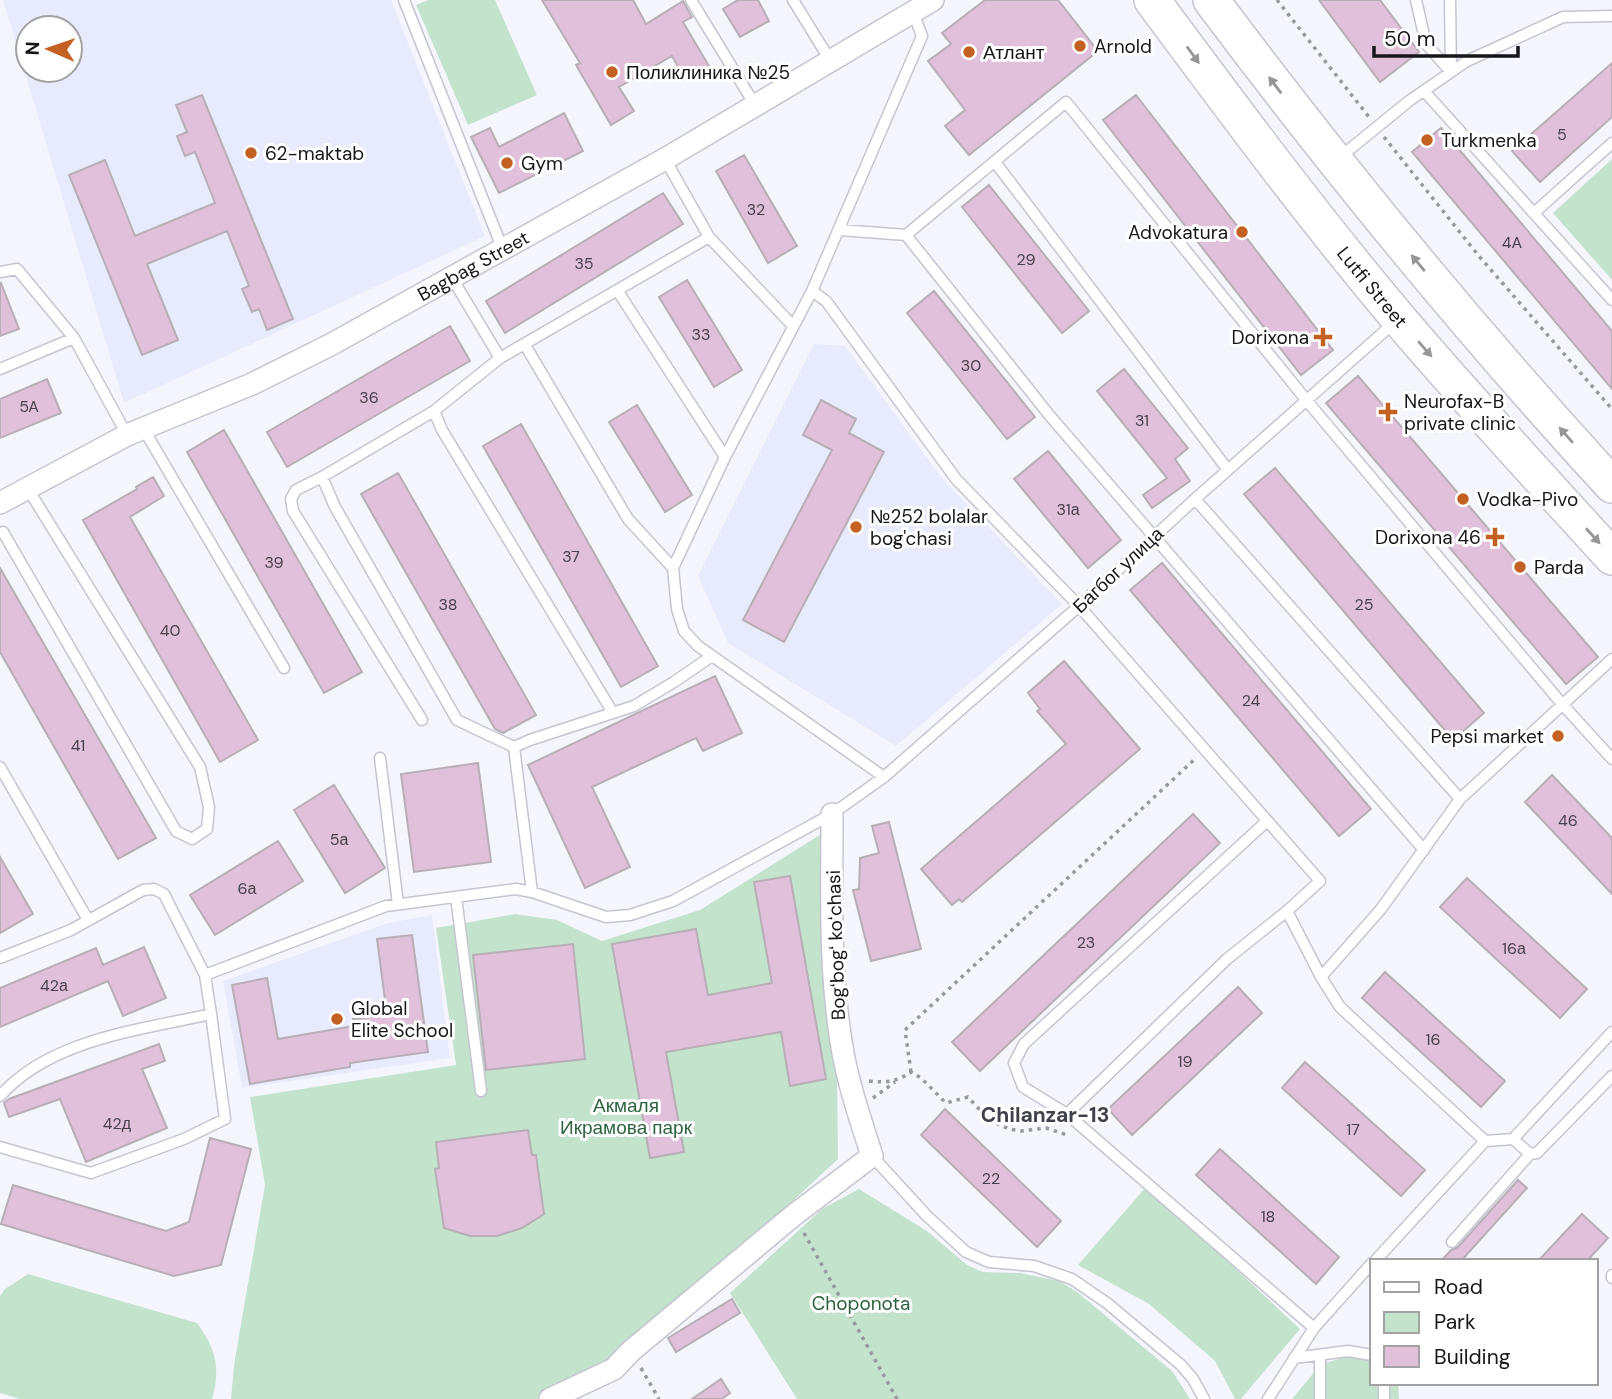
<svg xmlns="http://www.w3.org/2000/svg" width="1612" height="1399" viewBox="0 0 1612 1399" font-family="'DM Sans',sans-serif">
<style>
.built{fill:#e8ebfe;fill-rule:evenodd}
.green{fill:#c3e3cc}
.building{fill:#e0c0da;stroke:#b8aeb6;stroke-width:2}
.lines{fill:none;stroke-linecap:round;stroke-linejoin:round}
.lane-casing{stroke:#c4c5d1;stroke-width:13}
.street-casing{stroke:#c4c5d1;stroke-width:24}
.primary-casing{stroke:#c4c5d1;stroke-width:38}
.path{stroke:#98999e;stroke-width:3.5;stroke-dasharray:3.5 5;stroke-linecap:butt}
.lane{stroke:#fff;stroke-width:10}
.street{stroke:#fff;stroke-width:21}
.primary{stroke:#fff;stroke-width:35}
.oneway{fill:#969698}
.poi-dot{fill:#c26122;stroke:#fff;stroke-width:2.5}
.labels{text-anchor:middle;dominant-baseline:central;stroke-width:6;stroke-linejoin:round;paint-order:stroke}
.number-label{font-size:16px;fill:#48404a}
.poi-label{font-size:19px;fill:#16161a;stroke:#fff;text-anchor:start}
.street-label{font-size:19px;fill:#16161a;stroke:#fff}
.park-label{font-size:19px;fill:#2d6341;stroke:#fff}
.neighbourhood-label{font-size:21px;font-weight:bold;fill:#40414a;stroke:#fff}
</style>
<rect width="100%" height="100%" fill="#f5f6fd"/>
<path class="built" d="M3 0H391L485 236 124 403ZM28 28H70V70H28Z
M814 344 845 346 941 477 1062 604 896 746 728 643 698 576Z
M432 915 450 1058 242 1088 223 981 388 923Z"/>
<path class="green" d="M428 0H495L537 95 468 125 416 5Z
M1612 159V280L1553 213Z
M834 826 838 1159 618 1363 549 1399H231L234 1365 265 1185 250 1097 456 1065 436 928 515 914 557 920 602 941 700 910Z
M1147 1186 1300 1329 1241 1399H1235L1215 1361 1149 1304 1078 1265Z
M859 1189 927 1231 967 1265 983 1272 1020 1273 1059 1281 1076 1291 1172 1371 1190 1399H797L730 1293 822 1209Z
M28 1274 197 1323C216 1349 221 1368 212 1399H20L0 1393V1296L5 1289Z
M1372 1350V1383H1398L1399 1399H1292L1321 1364Z"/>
<path class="building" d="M542 0H633L646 24 683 1 692 17 683 22 709 66 685 79 672 56 619 87 634 111 611 125 576 65 580 63Z
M738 0H758L769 21 740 37 723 9Z
M985 0H1058L1098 51 969 155 945 126 965 110 928 61 951 44 942 33Z
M1319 0H1380L1419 52 1380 82Z
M1612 63V117L1540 182 1512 151Z
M202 95 293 319 267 330 259 309 252 312 242 289 249 286 227 231 147 264 178 340 142 355 69 175 105 160 135 236 215 203 195 152 185 156 177 136 187 132 176 105Z
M1136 95 1333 350 1301 375 1103 120Z
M564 113 583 151 499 193 471 137 490 128 499 147Z
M1441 128 1612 331V389L1412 152Z
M744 155 797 246 768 263 716 171Z
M989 185 1089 311 1062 333 962 207Z
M663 193 683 224 505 333 486 301Z
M687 280 742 370 714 387 659 297Z
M1 283 19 329 0 336V284Z
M934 291 1035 417 1007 439 907 313Z
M450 326 470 361 287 467 267 432Z
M1124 369 1188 448 1175 459 1190 481 1152 508 1143 495 1167 478 1097 391Z
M1358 376 1598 657 1566 684 1326 403Z
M47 379 61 413 0 438V399Z
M821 400 856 419 849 433 884 452 784 642 743 620 832 450 803 435Z
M637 405 692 495 665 512 609 422Z
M521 424 658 666 621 687 483 446Z
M224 430 362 672 324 693 187 452Z
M1048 451 1121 540 1088 568 1014 479Z
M1275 468 1484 713 1453 740 1244 494Z
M398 473 536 715 503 733 495 729 361 494Z
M153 477 164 496 130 517 258 740 220 762 83 520 137 489 136 487Z
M1162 563 1371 809 1339 836 1130 590Z
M0 568 156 838 118 859 0 652Z
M1064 661 1140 749 962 902 959 899 952 905 921 869 1066 744 1037 711 1040 709 1028 693Z
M715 676 742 733 703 751 696 738 592 787 630 867 585 888 528 765Z
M478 763 491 862 414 872 401 774Z
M1552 775 1612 838V894L1525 802Z
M334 785 385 868 345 893 294 810Z
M1193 814 1220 843 980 1071 952 1042Z
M889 822 921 949 871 961 853 890 859 889 860 858 879 853 872 826Z
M278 841 303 881 215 935 190 895Z
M0 857 33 914 0 933Z
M790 876 826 1079 790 1086 781 1032 666 1052 684 1152 650 1158 612 944 696 929 708 995 772 983 754 882Z
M1467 878 1587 989 1560 1018 1440 907Z
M412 935 428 1052 350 1063V1067L250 1084 232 985 267 978 278 1039 354 1026 353 1019 387 1015 377 939Z
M573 944 585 1059 486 1070 473 955Z
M144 947 166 998 123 1016 108 981 0 1027V988L96 948 103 965Z
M1385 972 1505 1081 1481 1107 1362 998Z
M1238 987 1262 1013 1132 1135 1108 1109Z
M159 1044 165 1061 142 1069 167 1128 86 1162 60 1099 9 1117 4 1103 9 1099Z
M1305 1062 1425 1170 1401 1196 1282 1088Z
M945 1109 1061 1221 1037 1247 921 1135Z
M528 1130 532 1155H536L544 1214 522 1228 497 1236H470L444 1228 435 1169 439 1168 436 1142Z
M210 1138 251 1149 221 1265 174 1276 1 1224 13 1185 166 1231 189 1222Z
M1220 1149 1339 1257 1316 1284 1196 1175Z
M1518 1180 1527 1188 1461 1261H1441L1451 1250 1458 1247Z
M1582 1214 1608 1238 1587 1261H1538Z
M732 1299 740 1313 676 1352 668 1338Z
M721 1379 730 1393 722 1399H692Z"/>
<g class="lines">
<defs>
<path id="lane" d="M404 0 503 250
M691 0 755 105
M793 0 830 60
M1416 0 1426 44 1451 72
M1450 0 1451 72
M1424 91 1612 300
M1339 158 1409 101 1467 61 1563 17 1612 16
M665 159 709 237 793 326
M995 162 1228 470
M1534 213 1612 143
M840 230 906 235 1066 102 1307 401 1562 704 1612 759
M906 235 1050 416 1424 850
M0 272 17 269 74 338 127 435
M452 278 500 358 434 411 442 430 613 713
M617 290 725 457
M812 291 826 301 956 479 1079 606 1320 881 1287 911 1321 977 1340 1007 1485 1141
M525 345 628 519 673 568
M500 358 709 237
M0 369 74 338
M434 411 322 477 335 507 457 720 514 747
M143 428 284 668
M322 477 296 490 291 499 293 511 422 720
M1195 499 1460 799
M3 532 176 831 192 839 207 829 209 807 200 767 28 489
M380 758 398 904
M0 767 88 920
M884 777 698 646 684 631 677 609 673 568 725 457 812 291 922 36 913 12
M1267 821 1024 1044 1014 1063 1023 1087 1067 1114 1314 1328
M532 892 514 747 530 740 634 706 674 682 712 656
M456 897 481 1091
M0 958 71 930 143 890 154 889 164 894 205 975 211 1014C141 1030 50 1039 0 1096
M205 975 386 906 516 889 532 892 606 917 630 915 673 901 832 814 884 777 1079 606 1195 499 1395 322
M1321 977 1381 909 1460 799 1612 659
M1067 1114 1227 959 1287 911
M1513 1139 1530 1154 1537 1153 1612 1076
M0 1147 91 1173 184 1139 225 1119 211 1014
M872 1156 927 1216 966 1252 989 1262 1034 1266 1072 1279 1107 1303 1181 1365 1193 1379 1204 1399
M1452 1242 1530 1154
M1375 1261 1485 1141 1513 1139 1612 1032
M1612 1275V1278
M1320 1355V1399
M1294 1358 1348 1351 1372 1355
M1268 1399 1314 1328 1372 1263
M1384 1399V1383"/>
<g id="street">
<path id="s1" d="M0 503 127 435 252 384 332 344 665 159 933 0"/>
<path d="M550 1399 614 1369 631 1351 794 1215 872 1156C860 1118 847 1081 841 1041 829 966 832 890 832 814"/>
</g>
<g id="primary">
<path id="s2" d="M1152 0C1232 108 1313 217 1399 319 1468 400 1540 478 1612 557"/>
<path d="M1211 0C1337 168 1470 331 1612 485"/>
</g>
</defs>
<use href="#lane" class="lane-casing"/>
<use href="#street" class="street-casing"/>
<use href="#primary" class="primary-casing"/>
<path class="path" d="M1277 0 1369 117
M1384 137 1478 255 1612 409
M911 1072 905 1030 1195 759
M869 1081C887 1083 896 1082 911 1072L921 1078 946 1103 968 1097 989 1120 1009 1129 1021 1131 1046 1128 1067 1135
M873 1098 895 1082
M804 1233 897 1399
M641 1368 659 1399"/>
<use href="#lane" class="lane"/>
<use href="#street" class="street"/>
<use href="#primary" class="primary"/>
</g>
<defs><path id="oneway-solid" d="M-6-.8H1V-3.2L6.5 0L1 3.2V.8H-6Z" transform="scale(1.75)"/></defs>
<g class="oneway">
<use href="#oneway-solid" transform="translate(1193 55) rotate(54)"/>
<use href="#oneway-solid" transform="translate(1275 85) rotate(-127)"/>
<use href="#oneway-solid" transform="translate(1418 263) rotate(-130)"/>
<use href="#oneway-solid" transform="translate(1425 349) rotate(49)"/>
<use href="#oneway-solid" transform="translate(1566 435) rotate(-131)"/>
<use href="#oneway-solid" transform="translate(1593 536) rotate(48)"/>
</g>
<g class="poi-dot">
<circle cx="1080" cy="46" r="7"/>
<circle cx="969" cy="52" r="7"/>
<circle cx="612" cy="72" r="7"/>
<circle cx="1427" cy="140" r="7"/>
<circle cx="251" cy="153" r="7"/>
<circle cx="507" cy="163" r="7"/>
<circle cx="1242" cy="232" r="7"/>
<path d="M1319.5 326.5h7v7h7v7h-7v7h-7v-7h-7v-7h7z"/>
<path d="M1384.5 401.5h7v7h7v7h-7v7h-7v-7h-7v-7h7z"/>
<circle cx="1463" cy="499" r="7"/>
<circle cx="856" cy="527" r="7"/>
<path d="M1491.5 526.5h7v7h7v7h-7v7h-7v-7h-7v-7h7z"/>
<circle cx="1520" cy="567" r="7"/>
<circle cx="1558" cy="736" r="7"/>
<circle cx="337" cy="1019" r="7"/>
</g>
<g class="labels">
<g class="number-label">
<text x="1562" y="134">5</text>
<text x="756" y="209">32</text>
<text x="1512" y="242">4A</text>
<text x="1026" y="259">29</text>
<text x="584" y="263">35</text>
<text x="701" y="334">33</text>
<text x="971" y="365">30</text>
<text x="369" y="397">36</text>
<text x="29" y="406">5A</text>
<text x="1142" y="420">31</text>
<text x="1068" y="509">31а</text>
<text x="571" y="556">37</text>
<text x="274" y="562">39</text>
<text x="448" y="604">38</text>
<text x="1364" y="604">25</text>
<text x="170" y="630">40</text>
<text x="1251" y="700">24</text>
<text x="78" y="745">41</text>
<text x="1568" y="820">46</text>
<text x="339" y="839">5а</text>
<text x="247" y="888">6а</text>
<text x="1086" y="942">23</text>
<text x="1514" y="948">16а</text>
<text x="54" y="985">42а</text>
<text x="1433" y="1039">16</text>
<text x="1185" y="1061">19</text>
<text x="117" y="1123">42д</text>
<text x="1353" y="1129">17</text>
<text x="991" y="1178">22</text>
<text x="1268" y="1216">18</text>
</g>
<g class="poi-label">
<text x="1094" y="46">Arnold</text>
<text x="983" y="52">Атлант</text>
<text x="626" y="72">Поликлиника №25</text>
<text x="1441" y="140">Turkmenka</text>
<text x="265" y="153">62-maktab</text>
<text x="521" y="163">Gym</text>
<text x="1228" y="232" text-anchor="end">Advokatura</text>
<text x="1309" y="337" text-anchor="end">Dorixona</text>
<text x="1404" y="401">Neurofax-B<tspan x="1404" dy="22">private clinic</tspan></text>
<text x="1477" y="499">Vodka-Pivo</text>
<text x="870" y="516">№252 bolalar<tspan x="870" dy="22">bog'chasi</tspan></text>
<text x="1481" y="537" text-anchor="end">Dorixona 46</text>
<text x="1534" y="567">Parda</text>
<text x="1544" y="736" text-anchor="end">Pepsi market</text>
<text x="351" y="1008">Global<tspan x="351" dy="22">Elite School</tspan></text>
</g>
<g class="street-label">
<text stroke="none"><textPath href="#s1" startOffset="530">Bagbag Street</textPath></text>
<text stroke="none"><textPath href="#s2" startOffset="362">Lutfi Street</textPath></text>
<text transform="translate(1118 570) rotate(-43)">Багбог улица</text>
<text transform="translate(836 945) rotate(-92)">Bogʻbogʻ koʻchasi</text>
</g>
<g class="park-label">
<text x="626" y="1105">Акмаля<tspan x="626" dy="22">Икрамова парк</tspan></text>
<text x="861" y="1303">Choponota</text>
</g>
<g class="neighbourhood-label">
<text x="1045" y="1115">Chilanzar-13</text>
</g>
</g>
<rect x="1370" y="1259" width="228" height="126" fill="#ffffff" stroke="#a2a2a3" stroke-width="2"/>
<rect x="1384" y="1282" width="35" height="10" fill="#ffffff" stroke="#a2a2a3" stroke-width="2"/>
<text x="1434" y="1294" font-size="21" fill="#16161a">Road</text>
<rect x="1384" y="1312" width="35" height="21" fill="#c3e3cc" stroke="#a2a2a3" stroke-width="2"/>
<text x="1434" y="1329" font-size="21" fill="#16161a">Park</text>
<rect x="1384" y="1346" width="35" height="21" fill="#e0c0da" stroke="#a2a2a3" stroke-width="2"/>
<text x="1434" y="1364" font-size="21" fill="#16161a">Building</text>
<g transform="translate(49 49) rotate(272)"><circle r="33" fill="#ffffff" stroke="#a2a2a3" stroke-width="2"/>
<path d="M0-5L12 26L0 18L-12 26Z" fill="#c26122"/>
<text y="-10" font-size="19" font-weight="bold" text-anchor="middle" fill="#16161a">N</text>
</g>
<path d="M1374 46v10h144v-10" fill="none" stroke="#16161a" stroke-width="3.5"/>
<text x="1384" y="46" font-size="21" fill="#16161a" stroke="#ffffff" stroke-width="5" paint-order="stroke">50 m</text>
</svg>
